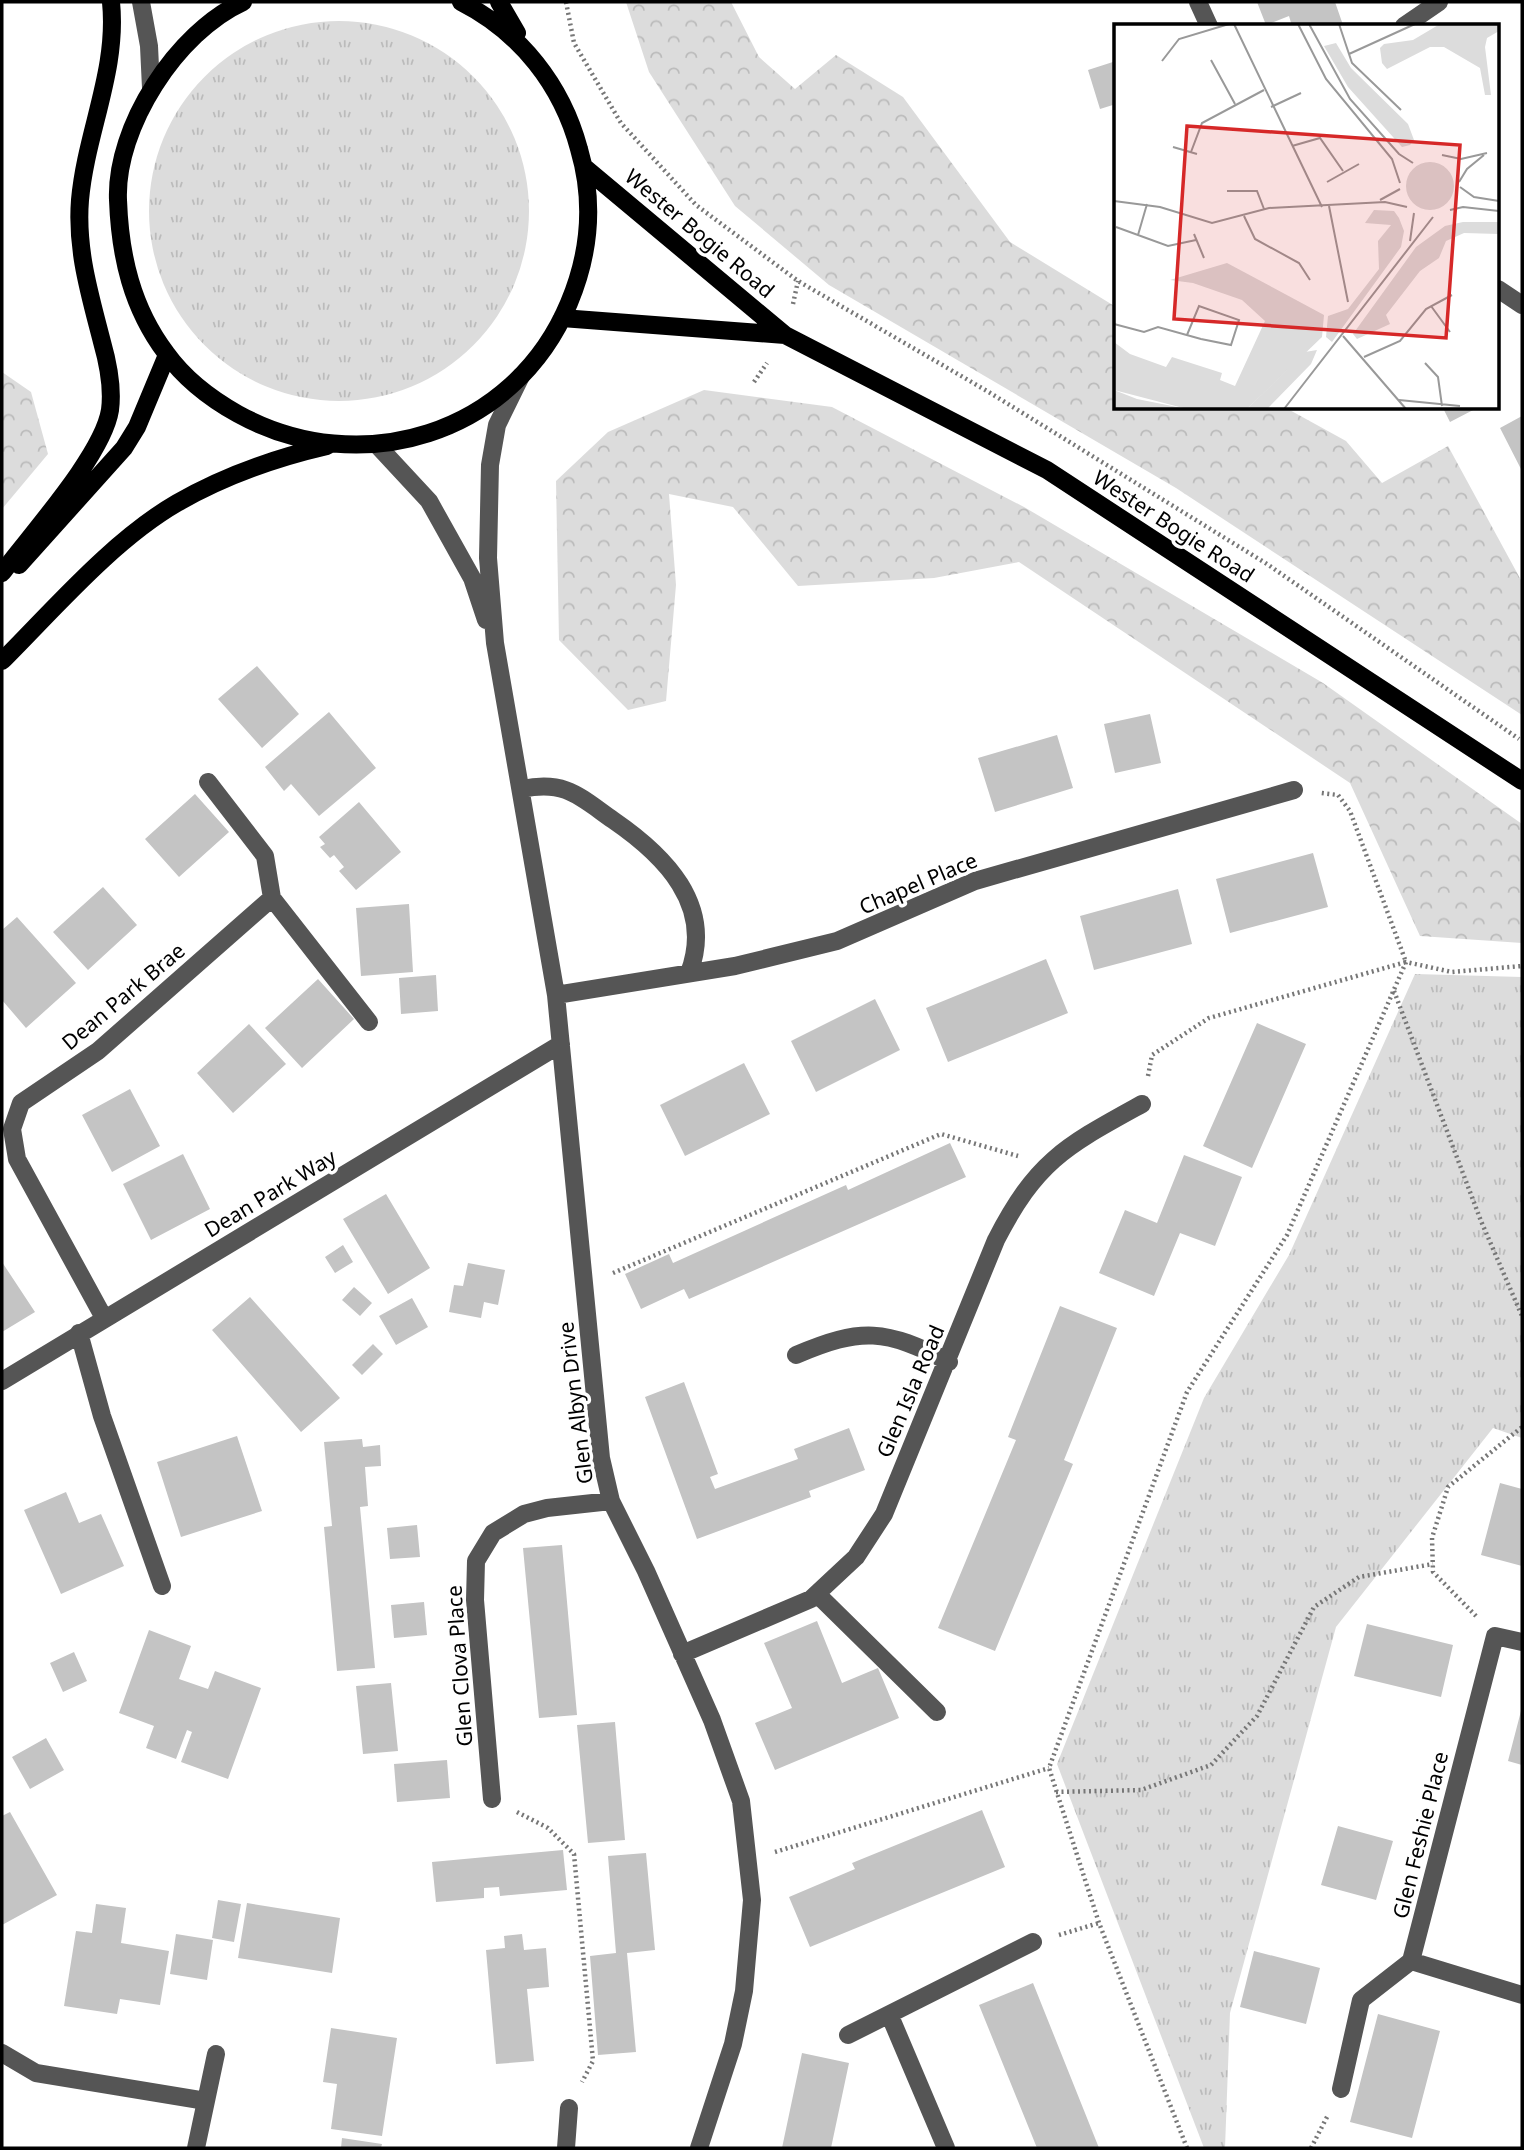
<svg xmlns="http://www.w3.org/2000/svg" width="1524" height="2150" viewBox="0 0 1524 2150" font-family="'Noto Sans',sans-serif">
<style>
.grass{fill:url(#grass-tufts)}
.forest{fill:url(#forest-crowns)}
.building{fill:#c4c4c4}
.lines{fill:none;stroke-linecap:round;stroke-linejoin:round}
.path{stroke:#777;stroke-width:4.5;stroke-dasharray:2 3.5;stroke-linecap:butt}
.minor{stroke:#555;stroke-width:18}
.major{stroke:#000;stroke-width:18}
.labels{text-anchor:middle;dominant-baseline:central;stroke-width:7;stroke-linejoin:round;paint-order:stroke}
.street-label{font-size:21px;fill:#000;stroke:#fff}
.inset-road{fill:none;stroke:#999;stroke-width:2}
.view{fill:#d62828;fill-opacity:0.15;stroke:#d62828;stroke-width:3.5}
.inset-edge{fill:none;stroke:#000;stroke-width:3.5}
</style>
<defs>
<pattern id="grass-tufts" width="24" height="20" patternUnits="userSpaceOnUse" patternTransform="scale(1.75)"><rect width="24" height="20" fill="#dcdcdc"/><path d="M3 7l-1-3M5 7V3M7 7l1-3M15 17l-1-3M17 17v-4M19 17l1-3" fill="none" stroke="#bbb"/></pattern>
<pattern id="forest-crowns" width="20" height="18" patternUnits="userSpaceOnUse" patternTransform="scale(1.75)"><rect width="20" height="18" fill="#dcdcdc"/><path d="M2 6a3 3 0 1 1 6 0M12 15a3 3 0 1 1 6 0" fill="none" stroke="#bbb"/></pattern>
</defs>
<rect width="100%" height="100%" fill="#fff"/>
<path class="grass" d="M149 211a190 190 0 1 1 380 0a190 190 0 1 1-380 0Z
M1415 974 1522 977V1438L1493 1428 1336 1627 1230 2013 1225 2148H1204L1057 1764 1204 1398 1289 1255Z"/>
<path class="forest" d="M626 2H731L759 57 795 89 836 55 903 97 1010 242 1116 307V408H1286L1346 441 1382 483 1448 446 1522 582V715L1176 488 829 285 735 206 649 72Z
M2 372 31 392 48 454 2 509Z
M704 390 832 407 1024 507 1323 683 1522 824V943L1420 936 1350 783 1019 562 934 578 798 586 733 507 669 494 676 585 666 701 628 710 559 640 556 481 608 432Z"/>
<path class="building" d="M1257 2H1335L1343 25 1292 26 1289 16 1266 25Z
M1116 61V104L1100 109 1088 70Z
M1443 408H1477L1450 422Z
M1522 416V471L1500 428Z
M257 666 299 714 262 748 218 699Z
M329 712 376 768 319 816 291 784 284 791 265 767Z
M1150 714 1161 763 1115 773 1104 724Z
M1057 735 1073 788 995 812 978 758Z
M195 794 229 832 179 877 145 839Z
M359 802 401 852 356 890 339 871 344 867 334 855 330 858 320 847 325 844 319 837Z
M1313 853 1328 907 1230 933 1216 879Z
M103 887 137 925 88 970 53 932Z
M1178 889 1192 944 1094 970 1080 916Z
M409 904 413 972 361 976 356 908Z
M17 917 76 983 26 1028 2 1000V930Z
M1046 959 1068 1013 948 1062 926 1008Z
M436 975 438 1011 401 1014 399 978Z
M318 979 354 1019 302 1068 265 1028Z
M875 999 900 1050 816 1092 791 1041Z
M1257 1023 1306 1044 1252 1168 1203 1146Z
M249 1024 286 1064 233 1113 197 1073Z
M744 1063 770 1114 685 1156 660 1105Z
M130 1089 160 1146 112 1172 82 1115Z
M950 1143 966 1177 689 1299 684 1289 641 1309 625 1274 669 1254 673 1263 846 1185 848 1190Z
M183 1154 210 1209 151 1240 123 1184Z
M1184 1155 1242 1177 1215 1246 1180 1233 1154 1296 1099 1273 1125 1210 1157 1223Z
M386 1194 430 1268 388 1294 343 1219Z
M343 1245 353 1262 335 1273 325 1257Z
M2 1262 35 1312 2 1332Z
M468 1263 505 1270 498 1305 484 1302 481 1318 449 1312 454 1285 463 1286Z
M354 1287 372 1303 360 1316 342 1300Z
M250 1297 340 1398 301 1432 212 1330Z
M412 1298 428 1327 396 1345 379 1316Z
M1060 1306 1117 1328 1064 1460 1073 1464 995 1651 938 1628 1016 1440 1008 1437Z
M373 1344 383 1354 362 1375 352 1365Z
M684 1382 718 1474 710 1477 715 1489 798 1459 794 1449 849 1428 865 1470 809 1491 811 1497 697 1539 645 1397Z
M237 1436 262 1511 181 1537 157 1462Z
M362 1439 363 1447 380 1445 381 1466 365 1467 368 1506 360 1507 375 1668 337 1671 324 1527 332 1526 324 1442Z
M1500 1483 1522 1489V1566L1481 1555Z
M66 1492 79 1523 101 1514 124 1566 61 1594 24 1510Z
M417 1525 420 1557 390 1559 387 1528Z
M562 1545 577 1715 539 1718 523 1548Z
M424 1602 427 1635 394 1638 391 1605Z
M817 1621 842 1683 878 1668 899 1718 775 1770 755 1723 792 1708 764 1643Z
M1367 1624 1453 1645 1441 1697 1354 1676Z
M149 1630 191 1646 179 1679 208 1689 215 1671 261 1688 228 1779 181 1762 192 1732 187 1730 176 1759 146 1748 154 1726 119 1713Z
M74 1652 87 1681 63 1692 50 1663Z
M391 1683 398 1751 363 1754 356 1686Z
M1521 1711H1522V1765L1508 1761Z
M615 1722 625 1840 588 1843 577 1725Z
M46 1738 64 1770 30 1789 12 1757Z
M447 1760 450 1798 397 1802 394 1764Z
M982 1810 1005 1867 810 1947 789 1897 855 1869 852 1863Z
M10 1812 57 1895 2 1925V1816Z
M1338 1826 1393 1841 1376 1900 1321 1885Z
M563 1850 567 1890 500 1896 499 1887 484 1888V1898L436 1902 432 1862Z
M646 1853 655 1950 627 1953 636 2052 598 2055 590 1956 616 1953 608 1856Z
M218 1900 241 1904 234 1942 212 1938Z
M247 1903 340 1918 332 1973 238 1958Z
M96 1904 126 1908 121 1943 169 1951 160 2005 120 1999 117 2014 64 2006 76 1931 92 1933Z
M176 1934 213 1940 207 1980 170 1974Z
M522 1934 524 1950 546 1948 549 1987 527 1989 534 2061 496 2064 486 1950 505 1948 504 1936Z
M1254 1951 1320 1968 1306 2024 1240 2007Z
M1033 1983 1099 2148H1037L979 2005Z
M1378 2014 1440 2031 1412 2138 1350 2122Z
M331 2028 397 2038 382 2136 331 2129 337 2084 323 2082Z
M802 2053 849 2063 831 2148H782Z
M342 2138 382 2144 381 2148H341Z"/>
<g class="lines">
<path class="path" d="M566 2 574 43 621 123 696 205 798 281 987 391 1267 564 1519 739
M793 304 798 281
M754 382 767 363
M1394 991 1481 1221 1522 1316
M1148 1076 1152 1055 1209 1018 1406 962 1350 811 1338 795 1321 793
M613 1273 941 1134 1018 1156
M1476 1616 1433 1572 1432 1538 1448 1487 1522 1427
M1056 1792 1141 1790 1211 1765 1257 1716 1314 1607 1359 1577 1433 1564
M517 1812 548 1828 574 1854 593 2061 582 2082
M775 1852 1049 1768
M1059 1935 1099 1923
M1187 2148 1099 1923 1049 1768 1187 1392 1287 1235 1406 962 1452 972 1522 966
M1311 2148 1328 2115"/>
<path class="minor" d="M141 2 149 46 151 88
M1198 2 1209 26
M1404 26 1439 2
M1498 289 1522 305
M521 376 497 425 490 465 488 558 495 643 556 995 601 1458 611 1501 646 1571 712 1720 741 1801 752 1900 744 1991 733 2044 699 2148
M377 445 429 501 472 578 486 620
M208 782 265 856 272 898 369 1022
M522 789C565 780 579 796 613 820 664 855 715 905 689 973
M556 995 735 966 837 941 975 881 1294 790
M104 1318 17 1159 12 1129 21 1103 98 1051 272 898
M79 1333 102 1416 162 1586
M796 1355C862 1327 885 1329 949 1362
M2 1381 561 1044
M817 1594 937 1712
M1522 1642 1495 1636 1411 1961 1522 1995
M682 1654 811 1599 856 1557 884 1514 996 1240C1037 1160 1066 1146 1142 1104
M492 1799 475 1600 476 1561 493 1533 524 1514 547 1508 611 1501
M890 2016 946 2148
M848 2035 1033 1942
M2 2053 36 2073 206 2101
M1341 2089 1361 2000 1411 1961
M196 2148 216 2054
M566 2148 569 2108"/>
<path class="major" d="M243 2C177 32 115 127 118 200 120 256 132 308 166 353 184 378 211 399 238 414 360 481 514 435 569 303 590 253 594 200 579 149 562 85 520 32 461 2
M499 2 517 33
M584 167 785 335 1047 470 1522 781
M562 318 785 335
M19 565 124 448 137 427 167 355
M2 573C31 534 103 455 110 410 113 387 108 363 102 342 90 295 76 250 80 200 86 132 118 71 111 2
M2 661C54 609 113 540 177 503 224 476 275 458 327 446"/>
</g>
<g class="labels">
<g class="street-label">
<text transform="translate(700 233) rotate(40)">Wester Bogie Road</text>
<text transform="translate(1174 526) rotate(33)">Wester Bogie Road</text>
<text transform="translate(918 883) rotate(-23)">Chapel Place</text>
<text transform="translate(123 996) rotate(-40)">Dean Park Brae</text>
<text transform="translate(270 1193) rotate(-31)">Dean Park Way</text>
<text transform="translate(910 1391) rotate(-67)">Glen Isla Road</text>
<text transform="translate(575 1403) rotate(-97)">Glen Albyn Drive</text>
<text transform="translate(459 1666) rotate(-94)">Glen Clova Place</text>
<text transform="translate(1420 1835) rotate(-76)">Glen Feshie Place</text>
</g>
</g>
<g transform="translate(1114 24)">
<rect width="385" height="385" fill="#fff"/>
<path d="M292 162a24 24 0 1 1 48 0a24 24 0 1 1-48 0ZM113 239 210 291 208 313 133 385H73L0 366V318L16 330 52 343 58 333 108 349 106 356 121 362 151 297 128 276 79 259 56 256Z" fill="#dcdcdc"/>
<path d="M326 0H385V7L373 14 371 23 377 71H371L366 44 330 23H316L273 45 268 39 266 24 270 20 299 16ZM222 19 237 44 294 100 300 116 296 121 288 123 234 63 210 22ZM260 186 280 187 285 194 290 207 287 223 218 318 212 313 214 292 234 285 265 245 264 217 277 201 251 199ZM349 198H385V210L350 209 332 217 325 234 306 247 272 291 276 300 243 315 239 310 302 223 331 202ZM203 326 197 340 153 385H133L191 328ZM0 366 23 375 73 385H0Z" fill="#dcdcdc"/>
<path class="inset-road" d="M120 0 208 183M184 0 212 55 278 135 286 159M195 0 236 75 285 130 299 139M225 0 238 39 287 86M235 30 301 0M97 36 121 80M48 37 65 15 115 0M157 83 187 69M178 122 206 114 229 147M59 123 83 130M77 128 88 99 150 66M328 131 347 135 373 129M213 158 245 140M345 158 353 145 370 131M346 163 360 173 385 177M113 167H143L150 185M266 176 286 165M0 177 46 183 98 199 155 184 271 178 293 183M215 182 234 278M336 186 349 183 385 187M130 192 141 215 185 239 196 256M2 203 54 222 82 216M80 210 90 234M24 211 33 180M296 217 300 189M317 282 336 308M0 300 30 308 44 303 87 315 117 321 125 296 85 282 73 311M229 312 292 385M250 333 286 317 312 285 338 271M311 339 324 353 328 382M285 376 346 382M170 385 319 193"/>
<path class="view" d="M73 102 346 121 332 314 60 295Z"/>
<rect width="385" height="385" class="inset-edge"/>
</g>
<rect width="1524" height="2150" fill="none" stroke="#000000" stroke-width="7"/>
</svg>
